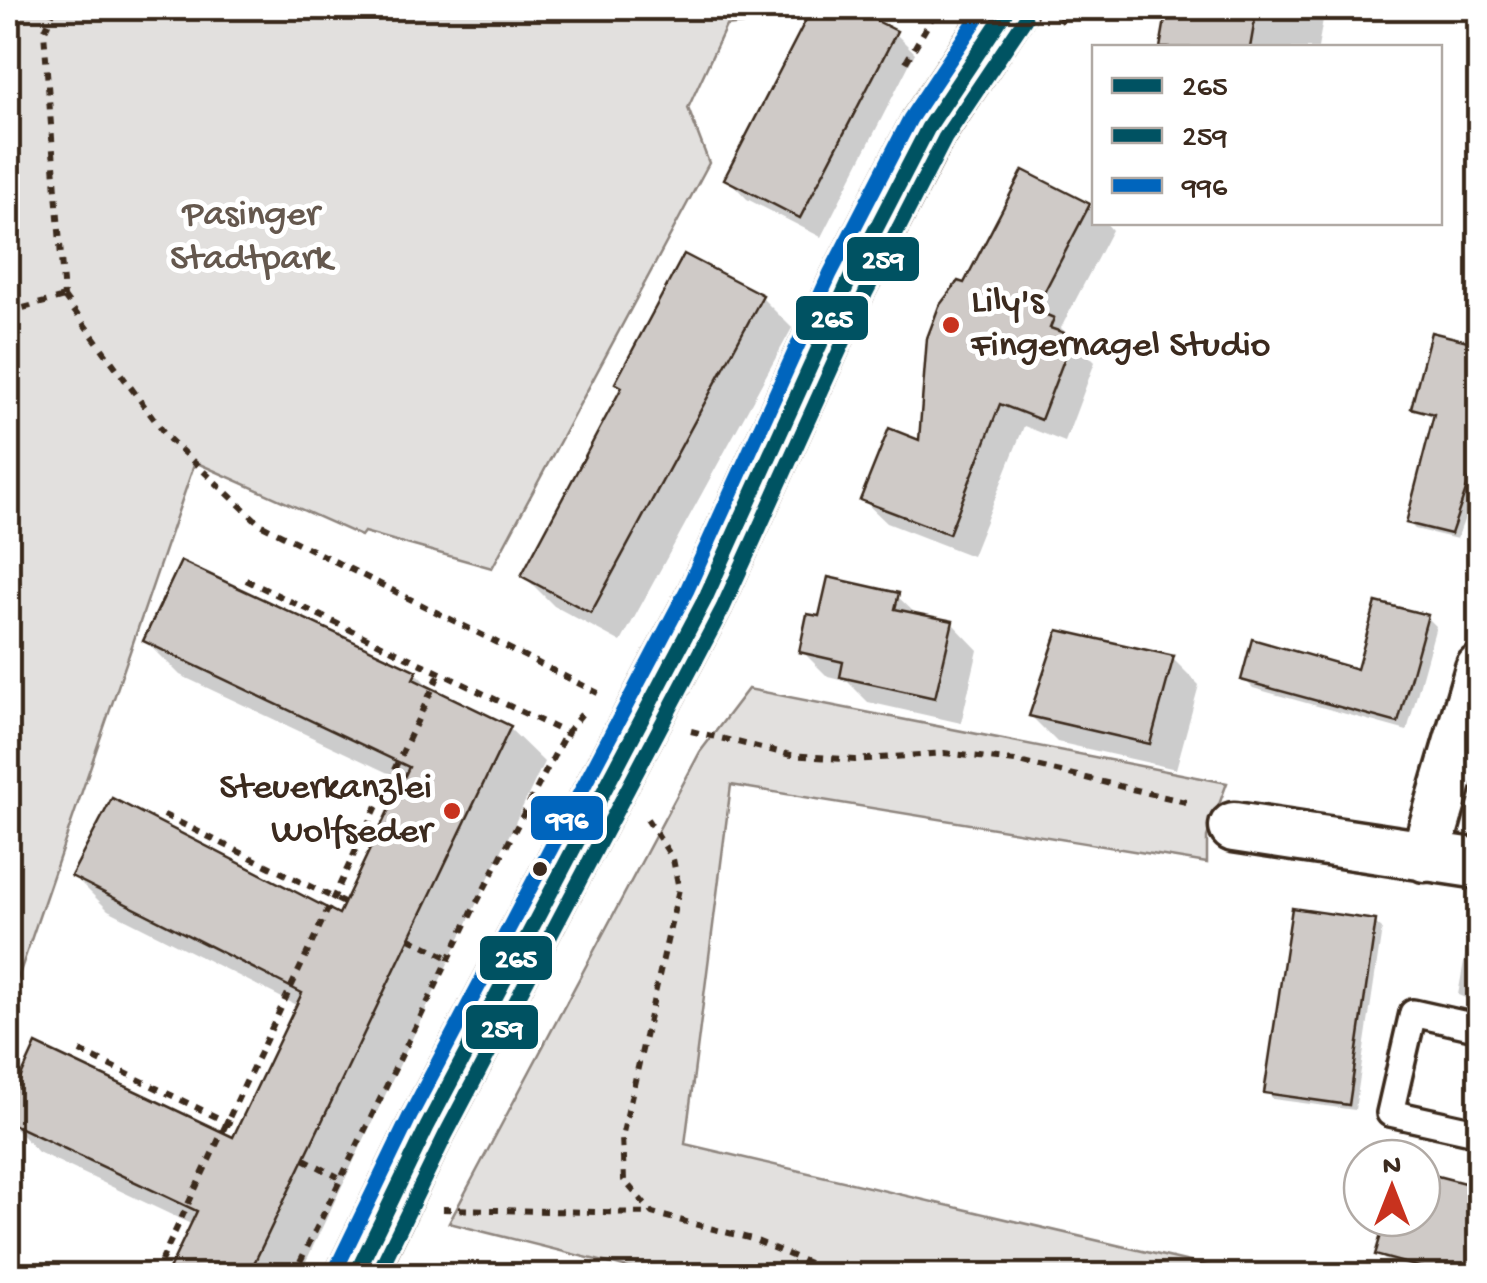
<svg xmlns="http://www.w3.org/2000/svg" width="1487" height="1283" viewBox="0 0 1487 1283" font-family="'Gochi Hand',sans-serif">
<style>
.green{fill:#e2e0de;stroke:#8e857e;stroke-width:2.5}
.shadow{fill:#0003}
.building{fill:#cfcac7;stroke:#3b2a1e;stroke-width:2.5}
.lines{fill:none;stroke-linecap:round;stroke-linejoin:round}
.lane-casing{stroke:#3b2a1e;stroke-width:32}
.street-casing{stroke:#3b2a1e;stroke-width:55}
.secondary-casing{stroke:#3b2a1e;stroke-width:62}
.path{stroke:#3b2a1e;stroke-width:6;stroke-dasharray:8 8;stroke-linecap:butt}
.lane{stroke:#fff;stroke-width:25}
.street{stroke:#fff;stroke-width:48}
.secondary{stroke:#fff;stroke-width:55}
.bus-1-casing{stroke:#fff;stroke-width:22}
.bus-2-casing{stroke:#fff;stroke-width:22}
.bus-3-casing{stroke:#fff;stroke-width:22}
.bus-1{stroke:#005262;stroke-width:15}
.bus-2{stroke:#005262;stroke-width:15}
.bus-3{stroke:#0065bd;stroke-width:15}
.poi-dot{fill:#c8321e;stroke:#fff;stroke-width:4}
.bus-dot{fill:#3b2a1e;stroke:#fff;stroke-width:4}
.labels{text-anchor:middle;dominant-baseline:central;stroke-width:10;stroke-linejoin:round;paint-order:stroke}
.park-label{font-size:38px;fill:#65584e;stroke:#fff}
.poi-label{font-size:38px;fill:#3b2a1e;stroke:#fff;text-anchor:start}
.line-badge{stroke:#fff;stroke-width:4}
.badge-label{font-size:28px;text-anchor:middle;font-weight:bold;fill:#fff}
</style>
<rect width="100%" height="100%" fill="#fff"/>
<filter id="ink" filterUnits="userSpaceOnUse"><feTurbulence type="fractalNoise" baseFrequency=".01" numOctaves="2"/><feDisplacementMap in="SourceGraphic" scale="20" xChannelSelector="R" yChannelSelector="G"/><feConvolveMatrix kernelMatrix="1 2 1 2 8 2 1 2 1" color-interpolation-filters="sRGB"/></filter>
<g filter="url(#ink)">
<path class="green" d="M8 8H786L776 20 726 26 688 108 709 163 492 568 364 532 361 536 195 462 8 1007Z
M748 689 1227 783 1207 837V863L731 785 685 1144 1245 1275H656L449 1223 700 752Z"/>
<path class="shadow" d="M814 8H846L895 33 915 53 821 237 747 199 727 178Z
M1170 8H1325L1318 48H1163Z
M1480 173V195L1471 188Z
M1089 206 1094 212V222H1105L1112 230 1061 328 1095 362 1065 442 1024 426 972 556 887 523 863 500 921 444 966 286Z
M1480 290V477L1457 539 1415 529 1408 522 1436 418 1414 408 1466 343Z
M761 297 792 328 621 642 554 606 524 576Z
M897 596 918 616 952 623 978 650 961 723 868 702 848 682 828 677 802 651 821 619Z
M1427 617 1436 626 1407 731 1253 688 1244 679 1359 672Z
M146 641 416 673 434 692 509 728 544 762 299 1276H169L193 1225 38 1152 8 1121V1111L38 1048 234 1140 298 1006 108 910 74 876 340 917 405 781 180 675Z
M1173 659 1199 685 1176 769 1057 742 1031 716Z
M1472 916 1480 917V1004L1458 995Z
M1375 923 1382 929 1355 1110 1273 1099 1267 1092Z
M1422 1174 1480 1276H1440L1385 1260 1378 1254 1422 1218Z"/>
<path class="building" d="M812 8H851L897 31 800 218 724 179Z
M1167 8H1257L1250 48H1160Z
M1023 170 1090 204 1035 310 1054 318 1050 328 1073 336 1041 420 1000 404 949 534 860 500 889 428 919 440 927 338 939 306 958 281 964 283Z
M684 254 763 295 591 613 521 576 622 387 615 383Z
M1431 332 1480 344V449L1451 534 1406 523 1434 414 1411 408Z
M181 561 417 671 413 679 511 726 248 1276H166L197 1211 8 1122V1105L36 1044 233 1137 302 993 71 876 112 798 339 914 409 767 143 641Z
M828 577 899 593 895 609 953 621 935 698 840 677 843 662 799 652 807 614 819 616Z
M1376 602 1428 615 1398 723 1241 680 1252 639 1357 669Z
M1058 630 1174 656 1150 744 1029 716Z
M1292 908 1376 920 1349 1105 1264 1093Z
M1422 1172 1480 1187V1276H1452L1375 1255 1386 1218H1422Z"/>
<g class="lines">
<defs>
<path id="lane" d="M1480 1028 1413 1013 1390 1113 1480 1133"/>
<path id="street" d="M1234 827 1480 864
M1425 857 1480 669"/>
<path id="secondary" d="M355 1276 427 1127 705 599 848 283 928 128 1008 8"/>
</defs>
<use href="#lane" class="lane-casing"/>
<use href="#street" class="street-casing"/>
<use href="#secondary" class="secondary-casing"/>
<path class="path" d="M55 8 44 32 64 297
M1059 22 1070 8
M906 62 938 8
M64 297 168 438 260 524 598 693
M8 312 64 297
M246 580 570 735
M691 731 791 755 855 760 944 753 1015 761 1194 804
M164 815 344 903
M647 819 673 859 679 889 622 1137 624 1180 652 1213 752 1239 839 1276
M410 938 449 958
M80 1051 237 1127
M304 1159 338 1177
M443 1209 650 1213
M154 1276 439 675
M293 1276 475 906 566 733 586 709"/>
<use href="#lane" class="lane"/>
<use href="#street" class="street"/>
<use href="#secondary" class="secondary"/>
<defs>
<path id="bus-1" d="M355 1276 427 1127 705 599 848 283 928 128 1008 8"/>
<path id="bus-2" d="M377 1276 445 1136 723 608 866 292 945 138 1025 19"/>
<path id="bus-3" d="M337 1267 409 1118 687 590 830 274 910 119 984 8"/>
</defs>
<use href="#bus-1" class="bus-1-casing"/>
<use href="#bus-2" class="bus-2-casing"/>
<use href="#bus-3" class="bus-3-casing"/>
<use href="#bus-1" class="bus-1"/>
<use href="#bus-2" class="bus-2"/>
<use href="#bus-3" class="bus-3"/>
</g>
</g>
<g class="poi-dot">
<circle cx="951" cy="325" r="10"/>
<circle cx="452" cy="811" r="10"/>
</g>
<circle class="bus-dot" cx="540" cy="869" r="9"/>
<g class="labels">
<g class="park-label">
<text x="251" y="216">Pasinger<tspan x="251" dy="44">Stadtpark</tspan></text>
</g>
<g class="poi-label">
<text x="971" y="303">Lily's<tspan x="971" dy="44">Fingernagel Studio</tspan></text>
<text x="432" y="789" text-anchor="end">Steuerkanzlei<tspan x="432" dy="44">Wolfseder</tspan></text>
</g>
</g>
<g class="line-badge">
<rect x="845" y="235" width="76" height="48" rx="10" fill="#005262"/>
<rect x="794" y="294" width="76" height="48" rx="10" fill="#005262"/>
<rect x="529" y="794" width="76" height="48" rx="10" fill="#0065bd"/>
<rect x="478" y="934" width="76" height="48" rx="10" fill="#005262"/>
<rect x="464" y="1003" width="76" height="48" rx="10" fill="#005262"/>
</g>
<g class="badge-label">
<text x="883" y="268">259</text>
<text x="832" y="327">265</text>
<text x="567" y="828">996</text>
<text x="516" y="967">265</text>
<text x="502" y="1037">259</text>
</g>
<rect width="1487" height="1283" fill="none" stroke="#fff" stroke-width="40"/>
<rect x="20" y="20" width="1447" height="1243" fill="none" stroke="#3b2a1e" stroke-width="4" filter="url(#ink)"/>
<rect x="1092" y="45" width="350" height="180" fill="#ffffff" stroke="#b1aaa5" stroke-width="2.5"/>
<rect x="1112" y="78" width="50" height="15" fill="#005262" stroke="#b1aaa5" stroke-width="2.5"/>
<text x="1182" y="95" font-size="30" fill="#3b2a1e">265</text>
<rect x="1112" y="128" width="50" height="15" fill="#005262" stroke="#b1aaa5" stroke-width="2.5"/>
<text x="1182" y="145" font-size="30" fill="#3b2a1e">259</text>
<rect x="1112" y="178" width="50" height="15" fill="#0065bd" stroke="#b1aaa5" stroke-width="2.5"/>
<text x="1182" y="195" font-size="30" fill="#3b2a1e">996</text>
<g transform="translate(1392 1188)"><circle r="48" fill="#ffffff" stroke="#b1aaa5" stroke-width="2.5"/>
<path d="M0-8L18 38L0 25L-18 38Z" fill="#c8321e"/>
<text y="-15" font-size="28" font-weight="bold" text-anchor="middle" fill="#3b2a1e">N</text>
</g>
</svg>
